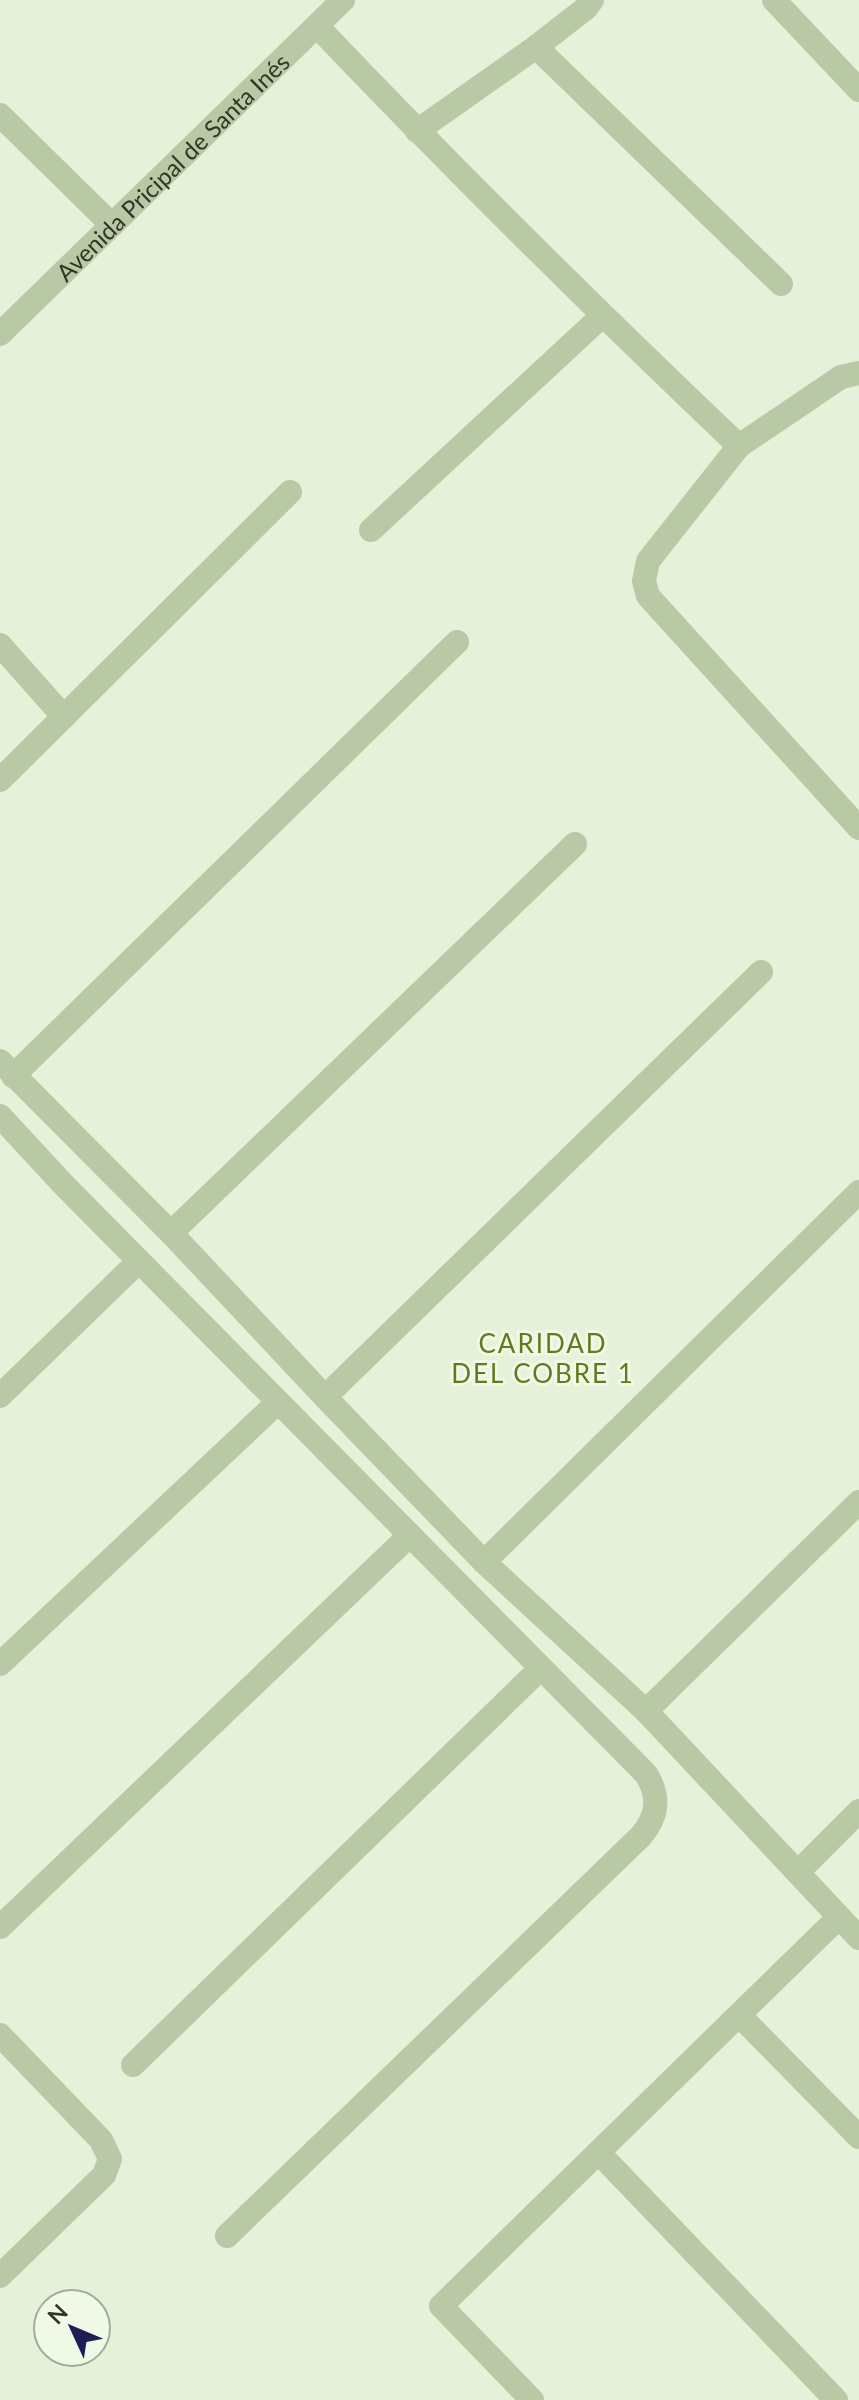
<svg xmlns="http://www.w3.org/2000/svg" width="859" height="2400" viewBox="0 0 859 2400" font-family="Lato,sans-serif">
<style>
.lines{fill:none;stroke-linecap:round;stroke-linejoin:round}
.minor{stroke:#b9c9a5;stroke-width:24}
.labels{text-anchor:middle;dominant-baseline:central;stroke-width:6;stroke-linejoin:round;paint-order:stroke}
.street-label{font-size:24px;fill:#303527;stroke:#eff9e5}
.neighbourhood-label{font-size:26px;letter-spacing:2px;fill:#64781e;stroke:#eff9e5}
</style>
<rect width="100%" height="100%" fill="#e5f1d9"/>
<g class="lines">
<g class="minor">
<path d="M774 0 859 90"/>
<path d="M317 26C454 170 595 309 739 446"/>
<path d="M536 47 586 8 592 0"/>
<path d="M0 115 112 225"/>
<path d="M417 131 536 47 781 284"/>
<path id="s1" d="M0 334 343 0"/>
<path d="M859 373 841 377 739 446 648 561 644 581 648 596 859 828"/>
<path d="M371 530 602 316"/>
<path d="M0 645 64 717"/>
<path d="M0 780 290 492"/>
<path d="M0 1061 171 1233 325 1397 484 1562"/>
<path d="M13 1076 457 642"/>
<path d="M0 1116 62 1183 646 1774C660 1796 658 1816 641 1836L227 2236"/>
<path d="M859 1192 484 1562 646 1711 859 1938"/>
<path d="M171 1233 575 844"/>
<path d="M0 1396 139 1261"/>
<path d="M325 1397 761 972"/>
<path d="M0 1664 278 1402"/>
<path d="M646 1711 859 1502"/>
<path d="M798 1872 859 1811"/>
<path d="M0 1927 410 1535"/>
<path d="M740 2016 859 2137"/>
<path d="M0 2035 101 2140 110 2159 104 2175 0 2276"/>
<path d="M133 2065 541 1668"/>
<path d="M599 2153 836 2400"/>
<path d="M532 2400 441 2306 839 1917"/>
</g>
</g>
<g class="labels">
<g class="street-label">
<text stroke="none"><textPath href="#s1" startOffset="240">Avenida Pricipal de Santa Inés</textPath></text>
</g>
<g class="neighbourhood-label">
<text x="543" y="1343">CARIDAD<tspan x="543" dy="30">DEL COBRE 1</tspan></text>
</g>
</g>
<g transform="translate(72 2328) rotate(314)"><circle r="38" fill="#eff9e5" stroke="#a3ab99" stroke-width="2"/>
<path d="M0-6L14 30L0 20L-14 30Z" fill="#201c56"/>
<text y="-12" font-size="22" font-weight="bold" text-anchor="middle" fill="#303527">N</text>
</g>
</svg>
